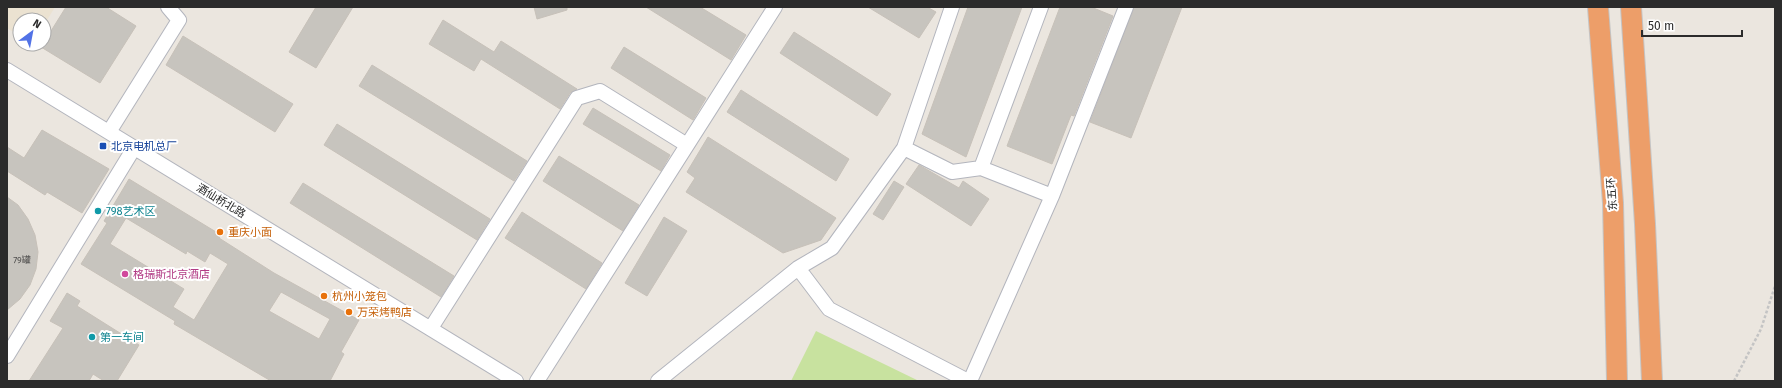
<svg xmlns="http://www.w3.org/2000/svg" width="1782" height="388" viewBox="0 0 1782 388" font-family="'Fira Sans','Noto Sans SC',sans-serif">
<style>
.education{fill:#ebe2d1}
.pitch{fill:#c8e29f}
.building{fill:#c7c4be;stroke:#c7c1b9;fill-rule:evenodd}
.lines{fill:none;stroke-linecap:round;stroke-linejoin:round}
.minor-casing{stroke:#b3b5bd;stroke-width:16}
.highway-casing{stroke:#c4c4c4;stroke-width:22}
.path{stroke:#c4c4c4;stroke-width:2.5;stroke-dasharray:3 2;stroke-linecap:butt}
.minor{stroke:#fff;stroke-width:14}
.highway{stroke:#ed9e69;stroke-width:20}
.transit-dot{fill:#1a4fb4;stroke:#fff;stroke-width:1.5}
.culture-dot{fill:#0f9aa8;stroke:#fff;stroke-width:1.5}
.food-dot{fill:#e8710a;stroke:#fff;stroke-width:1.5}
.hotel-dot{fill:#d1479c;stroke:#fff;stroke-width:1.5}
.labels{text-anchor:middle;dominant-baseline:central;stroke-width:4;stroke-linejoin:round;paint-order:stroke}
.number-label{font-size:9px;fill:#525150}
.transit-label{font-size:11px;fill:#164399;stroke:#fff;text-anchor:start}
.street-label{font-size:11px;fill:#2b2b2b;stroke:#fff}
.culture-label{font-size:11px;fill:#0d838f;stroke:#fff;text-anchor:start}
.food-label{font-size:11px;fill:#c56008;stroke:#fff;text-anchor:start}
.hotel-label{font-size:11px;fill:#b23c85;stroke:#fff;text-anchor:start}
</style>
<rect width="100%" height="100%" fill="#ebe6df"/>
<path class="education" d="M7 7H55L44 25V20H20V36L7 28Z"/>
<path class="pitch" d="M816 331 919 381H791Z"/>
<path class="building" d="M66 7H106L136 26 100 83 41 47Z
M316 7H353L316 68 289 52Z
M534 7H567V10L537 19Z
M646 7H700L746 35 731 60Z
M868 7H927L936 12 919 38Z
M968 7H1022L966 157 922 134Z
M1060 7H1091L1113 16 1074 116 1071 115 1052 164 1007 146Z
M1134 7H1182L1131 138 1090 122Z
M443 20 494 52 501 41 577 89 570 93 560 109 481 59 474 71 429 44Z
M794 32 891 94 877 116 780 53Z
M183 36 293 104 275 132 166 65Z
M624 47 706 98 693 120 611 68Z
M372 65 527 161 514 181 359 86Z
M741 90 849 159 836 181 727 112Z
M593 108 670 155 661 171 583 124Z
M337 124 490 219 477 240 324 145Z
M42 130 109 169 82 213 47 192 45 195 7 171V147L24 158Z
M708 137 836 218 821 240 783 253 686 192 695 178 687 172Z
M559 156 639 205 623 231 543 181Z
M919 165 959 188 963 181 989 199 971 226 906 184Z
M129 179 221 235 219 238 274 273 359 320 341 352 344 354 330 381H271L174 324 175 321 81 264 107 223 104 221ZM126 218 186 254 187 251 205 262 210 253 228 264 194 320 173 307 184 289 110 244ZM281 292 330 319 319 339 269 311Z
M894 181 904 187 883 220 873 214Z
M303 183 454 276 441 297 290 203Z
M7 197 18 205 28 219 35 235 38 252 36 269 30 285 20 299 7 310Z
M522 212 602 263 586 289 505 238Z
M664 217 687 231 647 296 625 283Z
M67 293 80 301 77 306 139 345 117 381H104L93 374 89 381H29L63 328 50 321Z"/>
<g class="lines">
<defs>
<path id="minor" d="M952 7 904 148 952 172 981 168 1052 196
M7 70 516 381
M109 132 179 20 168 7
M981 168 1041 7
M798 268 829 309 968 381
M431 328 577 98 600 91 687 145
M7 356 134 148
M537 381 775 7
M658 381 798 268 832 248 904 148
M970 381 1052 196 1126 7"/>
<path id="highway" d="M1598 7 1613 203 1617 381
M1631 7 1645 224 1652 381"/>
</defs>
<use href="#minor" class="minor-casing"/>
<use href="#highway" class="highway-casing"/>
<path class="path" d="M1734 381 1761 329 1775 286"/>
<use href="#minor" class="minor"/>
<use href="#highway" class="highway"/>
</g>
<rect class="transit-dot" x="99" y="142" width="8" height="8" rx="2"/>
<g class="culture-dot">
<circle cx="98" cy="211" r="4"/>
<circle cx="92" cy="337" r="4"/>
</g>
<g class="food-dot">
<circle cx="220" cy="232" r="4"/>
<circle cx="324" cy="296" r="4"/>
<circle cx="349" cy="312" r="4"/>
</g>
<circle class="hotel-dot" cx="125" cy="274" r="4"/>
<g class="labels">
<g class="number-label">
<text x="22" y="260">79罐</text>
</g>
<g class="transit-label">
<text x="111" y="146">北京电机总厂</text>
</g>
<g class="street-label">
<text transform="translate(1612 194) rotate(-94)">东五环</text>
<text transform="translate(221 201) rotate(31)">酒仙桥北路</text>
</g>
<g class="culture-label">
<text x="106" y="211">798艺术区</text>
<text x="100" y="337">第一车间</text>
</g>
<g class="food-label">
<text x="228" y="232">重庆小面</text>
<text x="332" y="296">杭州小笼包</text>
<text x="357" y="312">万荣烤鸭店</text>
</g>
<g class="hotel-label">
<text x="133" y="274">格瑞斯北京酒店</text>
</g>
</g>
<rect width="1782" height="388" fill="none" stroke="#2b2b2b" stroke-width="16"/>
<g transform="translate(32 32) rotate(32)"><circle r="19" fill="#ffffff" stroke="#aaaaaa"/>
<path d="M0-3L7 15L0 10L-7 15Z" fill="#5272e6"/>
<text y="-6" font-size="11" font-weight="bold" text-anchor="middle" fill="#2b2b2b">N</text>
</g>
<path d="M1642 30v6h100v-6" fill="none" stroke="#2b2b2b" stroke-width="2"/>
<text x="1648" y="30" font-size="12" fill="#2b2b2b" stroke="#ffffff" stroke-width="3" paint-order="stroke">50 m</text>
</svg>
